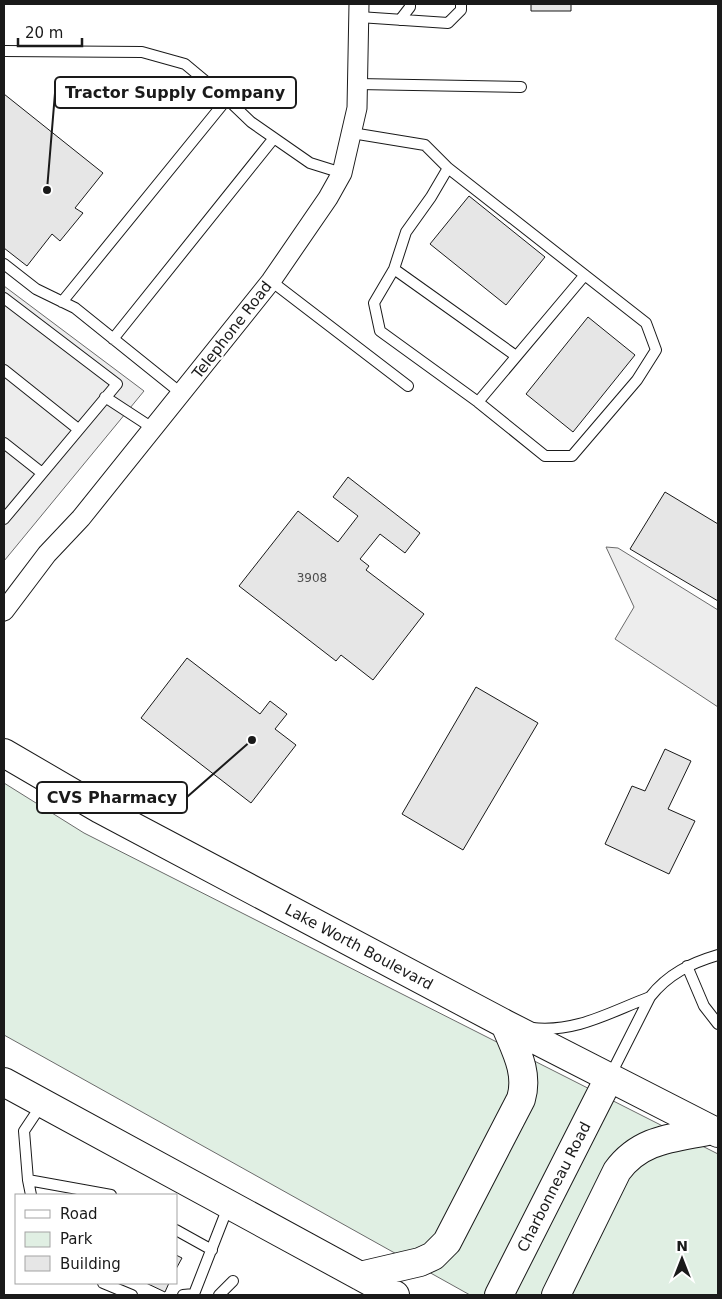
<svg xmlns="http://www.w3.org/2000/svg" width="722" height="1299" viewBox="0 0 722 1299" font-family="'DejaVu Sans',sans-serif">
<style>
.green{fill:#e0efe3;stroke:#6a6a6a}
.parking{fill:#ededed;stroke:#6a6a6a}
.building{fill:#e6e6e6;stroke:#1a1a1a}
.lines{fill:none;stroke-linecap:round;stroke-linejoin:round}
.lane-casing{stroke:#1a1a1a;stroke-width:12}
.street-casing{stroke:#1a1a1a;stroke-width:21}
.secondary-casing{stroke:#1a1a1a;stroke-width:30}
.highway-casing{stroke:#1a1a1a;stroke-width:30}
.lane{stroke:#fff;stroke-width:10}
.street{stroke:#fff;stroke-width:19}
.secondary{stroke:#fff;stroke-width:28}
.highway{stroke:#fff;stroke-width:28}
.labels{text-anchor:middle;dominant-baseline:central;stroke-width:4;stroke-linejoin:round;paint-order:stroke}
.number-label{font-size:12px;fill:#4d4d4d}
.street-label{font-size:15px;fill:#1a1a1a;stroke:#fff}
.leader{fill:none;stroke:#1a1a1a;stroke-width:2}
.callout-dot{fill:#1a1a1a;stroke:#fff;stroke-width:2}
.callout{fill:#fff;stroke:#1a1a1a;stroke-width:2}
.callout-label{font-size:16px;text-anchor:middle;font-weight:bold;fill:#1a1a1a}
</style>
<rect width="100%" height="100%" fill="#fff"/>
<path class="green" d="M4 783 84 833 718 1154V1295H470L4 1035Z"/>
<path class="parking" d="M4 286 144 391 4 561Z
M606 547 618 548 718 610V707L615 639 634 607Z"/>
<path class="building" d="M531 4H571V11H531Z
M4 94 103 173 75 208 83 213 60 241 52 234 27 266 4 248Z
M469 196 545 257 506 305 430 244Z
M588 317 635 355 573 432 526 394Z
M348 477 420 533 405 553 380 534 360 559 369 566 366 570 424 614 373 680 341 655 336 661 239 586 298 511 338 542 358 516 333 497Z
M665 492 718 524V601L630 549Z
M187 658 260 714 270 701 287 714 275 729 296 745 251 803 141 718Z
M476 687 538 723 463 850 402 814Z
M665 749 691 761 668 809 695 821 669 874 605 844 632 786 645 791Z
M176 1255 182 1258 176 1269Z
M146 1283H169L165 1292Z"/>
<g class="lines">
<defs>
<path id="lane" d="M359 17 448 23 461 10V4
M400 20 410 7V4
M4 51 142 52 185 64 227 99 251 122 310 163 342 173
M358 84 521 87
M352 133 425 145 448 168 646 323 656 350 637 380 572 456H545L478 402 380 331 374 303 394 269 406 232 431 197 448 168
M4 264 36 289 75 308 182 394
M394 269 516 356
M271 281 408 386
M4 298 117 384 4 519
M62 302 227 99
M113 339 274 138
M4 370 78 429
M105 397 154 429
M478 402 584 276
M4 443 42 473
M687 966 704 1006 718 1024
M532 1028C576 1033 610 1012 650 997
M609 1078 650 997C668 974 691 963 718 955
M28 1180 24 1131 42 1104
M31 1195 28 1180 111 1195
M176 1230 212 1250
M103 1283 132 1295
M183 1295 194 1294 228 1207
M219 1295 233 1281"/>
<path id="street" d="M4 611 47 554 81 518 271 281 328 198 342 173 357 108 359 4"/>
<path id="secondary" d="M499 1295 609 1078"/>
<path id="highway" d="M4 753 100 809 505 1024 718 1133
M4 1082 395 1295
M360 1276 420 1262 433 1256 447 1242 521 1099C529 1072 515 1049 505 1024
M556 1295 617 1171C641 1138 675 1138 712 1130"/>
</defs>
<use href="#lane" class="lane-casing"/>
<use href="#street" class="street-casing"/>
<use href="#secondary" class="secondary-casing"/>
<use href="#highway" class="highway-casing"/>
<use href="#lane" class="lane"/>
<use href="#street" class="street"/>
<use href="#secondary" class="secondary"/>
<use href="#highway" class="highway"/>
</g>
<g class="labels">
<g class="number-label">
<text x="312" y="578">3908</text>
</g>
<g class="street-label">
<text transform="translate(232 330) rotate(-52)">Telephone Road</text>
<text transform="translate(359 947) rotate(28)">Lake Worth Boulevard</text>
<text transform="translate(554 1187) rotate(-63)">Charbonneau Road</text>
</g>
</g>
<path class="leader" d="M47 190L55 93M252 740L187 797"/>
<g class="callout-dot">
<circle cx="47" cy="190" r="5"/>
<circle cx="252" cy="740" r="5"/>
</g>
<g class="callout">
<rect x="55" y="77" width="241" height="31" rx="5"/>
<rect x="37" y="782" width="150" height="31" rx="5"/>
</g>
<g class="callout-label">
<text x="175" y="98">Tractor Supply Company</text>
<text x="112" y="803">CVS Pharmacy</text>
</g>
<rect width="722" height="1299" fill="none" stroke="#1a1a1a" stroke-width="10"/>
<rect x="15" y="1194" width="162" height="90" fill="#ffffff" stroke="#a3a3a3"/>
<rect x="25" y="1210" width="25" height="8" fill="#ffffff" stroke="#a3a3a3"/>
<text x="60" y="1219" font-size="15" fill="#1a1a1a">Road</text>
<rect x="25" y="1232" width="25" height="15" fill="#e0efe3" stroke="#a3a3a3"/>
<text x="60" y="1244" font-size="15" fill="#1a1a1a">Park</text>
<rect x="25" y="1256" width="25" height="15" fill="#e6e6e6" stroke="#a3a3a3"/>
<text x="60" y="1269" font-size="15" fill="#1a1a1a">Building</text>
<g transform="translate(682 1259)" stroke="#ffffff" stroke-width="4" paint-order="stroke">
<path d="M0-4L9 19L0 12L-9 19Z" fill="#1a1a1a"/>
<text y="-8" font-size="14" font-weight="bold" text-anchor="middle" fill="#1a1a1a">N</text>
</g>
<path d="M18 38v8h64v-8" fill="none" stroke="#1a1a1a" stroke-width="2.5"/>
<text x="25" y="38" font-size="15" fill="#1a1a1a" stroke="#ffffff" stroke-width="4" paint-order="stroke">20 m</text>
</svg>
